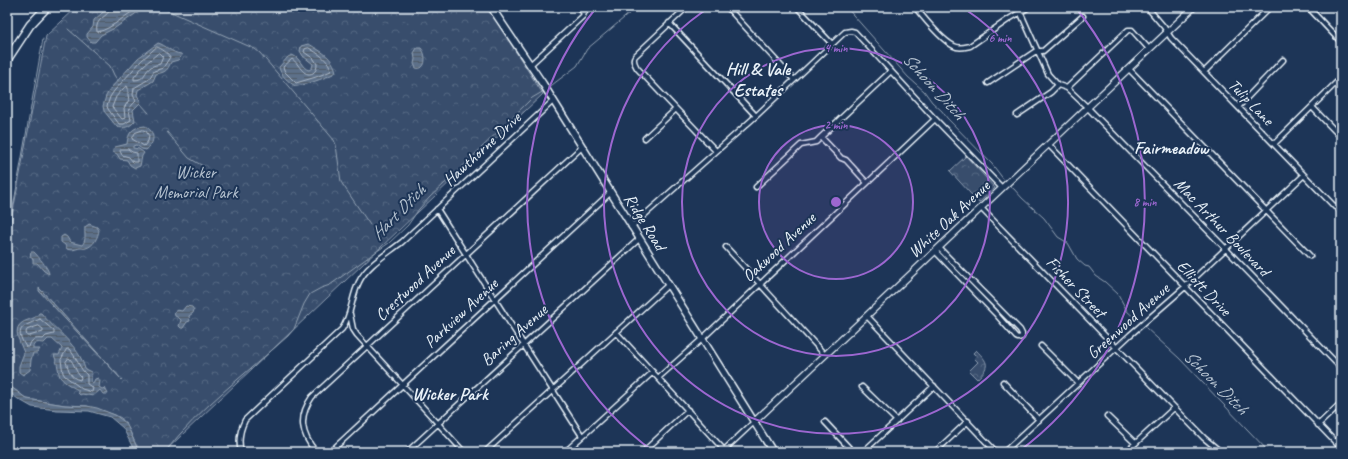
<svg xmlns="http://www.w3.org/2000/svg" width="1348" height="459" viewBox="0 0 1348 459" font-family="Caveat,sans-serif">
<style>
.park{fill:url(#park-crowns);stroke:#909fb2}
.water{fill:url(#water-rules);stroke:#95a4b5}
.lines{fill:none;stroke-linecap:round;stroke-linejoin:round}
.shore{stroke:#b0bdcc;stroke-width:1}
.stream{stroke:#95a4b5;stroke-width:1}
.street-casing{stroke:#e8f1f8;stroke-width:7}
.secondary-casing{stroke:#e8f1f8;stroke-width:8}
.primary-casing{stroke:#e8f1f8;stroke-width:9}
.highway-casing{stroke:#e8f1f8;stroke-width:10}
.street{stroke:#1d3557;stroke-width:4}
.secondary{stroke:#1d3557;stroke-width:5.5}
.primary{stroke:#1d3557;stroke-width:6}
.highway{stroke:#1d3557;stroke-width:7}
.ring{fill:none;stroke:#9c67d0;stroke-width:2}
.labels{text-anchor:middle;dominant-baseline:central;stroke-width:4;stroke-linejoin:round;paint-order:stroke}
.street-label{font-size:17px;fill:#e8f1f8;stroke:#1d3557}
.park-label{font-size:17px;fill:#b3c0ce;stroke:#1d3557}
.neighbourhood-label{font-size:18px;font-weight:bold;fill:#e8f1f8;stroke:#1d3557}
.water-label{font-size:18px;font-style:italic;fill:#b7c4d1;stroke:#1d3557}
.centre{fill:#9c67d0;stroke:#1d3557;stroke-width:2}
.ring-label{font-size:12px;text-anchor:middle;font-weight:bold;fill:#9c67d0;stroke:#1d3557;stroke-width:4;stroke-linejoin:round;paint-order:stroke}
</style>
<defs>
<pattern id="park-crowns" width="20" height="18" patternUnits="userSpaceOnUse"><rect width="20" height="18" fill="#374d6c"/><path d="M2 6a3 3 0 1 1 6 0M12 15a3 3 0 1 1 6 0" fill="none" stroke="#546782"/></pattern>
<pattern id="water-rules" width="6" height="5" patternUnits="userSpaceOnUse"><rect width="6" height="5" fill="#5d7089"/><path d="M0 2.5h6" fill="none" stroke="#505a66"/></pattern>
</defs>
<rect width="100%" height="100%" fill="#1d3557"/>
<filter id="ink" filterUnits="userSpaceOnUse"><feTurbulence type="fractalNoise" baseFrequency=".025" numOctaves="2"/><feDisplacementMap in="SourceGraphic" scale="8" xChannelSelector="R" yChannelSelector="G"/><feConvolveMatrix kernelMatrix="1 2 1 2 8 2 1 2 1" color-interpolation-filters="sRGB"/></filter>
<g filter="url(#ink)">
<path class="park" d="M77 7H487L543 94 164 452H139L129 429 121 418 115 415 87 406 65 405 27 399 7 384V243L46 36Z
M966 156 995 188 979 203 950 171Z
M976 350C989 363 990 366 977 379L969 371 978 362 974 358 976 356 973 353Z"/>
<path class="water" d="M109 7H159L156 9 138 12 115 28 101 35 95 42H91L87 37V34L93 27 94 20Z
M158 43C166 45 171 53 181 54L182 56 178 60 171 62C167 71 166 72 156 74L153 81 138 90 137 95 141 102 133 110 135 121C130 127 124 129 117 127L104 111 103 106 106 96 111 88 138 58Z
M308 44C312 45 313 47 317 49 326 54 334 61 336 72 332 76 300 87 295 86 289 82 280 75 279 67L288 57 292 55C301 58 301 68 309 70L312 68 313 64 303 56 300 51 301 46Z
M417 48H421C427 54 427 71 416 68L414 64 415 59 414 53Z
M145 126C156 132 155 143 146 150L142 149 136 145 133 146V148L139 149 144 153 142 156 140 166 135 168 130 165 127 160 120 159 117 154 113 152V150L115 147 127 144C128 133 132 127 145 126Z
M89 224 97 227 99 230C98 237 94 246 86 248 83 249 84 248 80 248 75 249 73 251 67 249L65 245 61 242V237L64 235 67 237 70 242 82 245C87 240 84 233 85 227Z
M31 252H34C38 256 49 269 49 274L44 271 37 263H33V259L30 257Z
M39 288 43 292 122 380 39 291Z
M186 306 192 307 194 310 193 313 189 316 190 321 187 322 183 328H181L179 326 181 320 179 318 175 316 174 312 177 310 182 311Z
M39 313H41C56 331 79 345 85 369L91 372V382L93 383 95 379 98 378 100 381 99 387 102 389 105 388 108 394H103L100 390 93 396 82 394 80 395 78 393V390C73 387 60 381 59 374 58 367 57 362 54 355H59L62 348 52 339H48L44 343C40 343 36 341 33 346V349H40L37 353H33L31 360 30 370 23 375 19 372V366L24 353C20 341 9 326 28 320 33 318 36 318 39 313Z
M7 384 27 399 65 405 87 406 97 408 115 415 126 423 139 452H135L123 428 110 417 89 411 57 410 32 407 18 399 7 391Z"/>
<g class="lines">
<path class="shore" d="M111 7C109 18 94 17 97 32 114 29 126 12 142 7
M157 47C161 48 169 54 170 57L163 68 154 71 149 79 134 88 133 95 136 101C127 110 129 109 131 120L124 124H119L108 109 107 106 110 97 114 91 141 61Z
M309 48C317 53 330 60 331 71L316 77 296 83 285 72 283 67 292 59C299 63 303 78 313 73 316 71 317 68 317 64L314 59 304 52 305 49Z
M159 53 163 57 160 64C157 65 154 65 151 67 144 71 146 80 134 80V77L144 65 157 54Z
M125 87 127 86 128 88V95L129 100 124 108 125 118 122 119 112 107 116 97Z
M143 130 146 131 149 136 148 141 144 146 132 139 135 133Z
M122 149H128L132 152 137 153V162H133L129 157 122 155 120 151Z
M40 319 54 331V334L46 336 43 339C35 338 31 339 29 347H26C12 326 26 326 40 319Z
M39 326 43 329V332L29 336H27L26 332 27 330Z
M67 349H69C76 356 80 370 87 375V384L93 388 92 392 82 389 65 376 63 373 61 360Z
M69 358C75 363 75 372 81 377L80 380C70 378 69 370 66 362Z"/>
<path class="stream" d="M160 7 255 49 260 53 334 140 336 145 341 182 370 225
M846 7 908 77 924 91 932 102 942 111 947 118 992 164 1004 180
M68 29 110 66 114 75 118 81
M548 88 577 66 587 49 637 7
M140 103 149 113
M167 132 189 158 203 166
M1010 186 1014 189 1022 198 1044 218 1058 237 1068 243 1077 259 1085 266 1089 267 1096 276 1105 282 1118 294 1127 311 1137 320
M7 269 11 219 43 39
M1146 328 1179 358 1269 452
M165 452C199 408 247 373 288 336L294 329 304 304 310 294 321 288 330 285 370 256 389 243 408 225 419 209 430 197 456 173 532 98 544 91"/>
<defs>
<path id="street" d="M578 7 584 13
M687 7 635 56C632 60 635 64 637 68L716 151
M727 7 794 80
M797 7 832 44
M915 7C923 17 943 41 954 46 959 49 965 47 970 46L1009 19 1029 7
M1018 7 1048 74 1058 85
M1147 7 1164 27 1171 38 1335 207 1341 210
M1308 7 1341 42
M669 23 756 116
M530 65 583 16 584 13 589 7
M1129 69 1310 256
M1205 71 1270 7
M988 83 1036 51H1043L1083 16
M1067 88 1087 107 1226 249 1341 368
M1238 107 1283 60
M1312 107 1337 133 1341 135
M1017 115 1051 92 1058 85 1067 88 1128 30H1132L1149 49
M821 137 841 158 846 160 867 183
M645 138 676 109
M1274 144 1341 78
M1049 145 1341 448
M756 187 801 145 816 142 821 137 891 71
M981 208 1204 438 1221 452
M437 209 582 436
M631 227 756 116 845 32 851 31 855 32 935 119 1002 188
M726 247 825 355
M935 251 995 313 1016 337 1018 338 1022 337V334L1020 330 939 248
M350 314 353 329 357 335 464 452
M867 316 996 452
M616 332 724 450
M1041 346 1078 383
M658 378 702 339 935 119
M1003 382 1039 420
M862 387 897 421
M1107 416 1135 443
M825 422 853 452
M1318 425 1341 403
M1071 449 1073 452
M241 452C238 441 240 430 245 420L342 329C352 315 351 297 359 282 367 265 387 254 402 242L553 101
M316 452C301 434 298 417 312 397L582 147
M330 452 610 193
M407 452 639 239
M485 452 668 285
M565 452 653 372
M643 452 688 410
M722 452 754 422
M863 452 934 386
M935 452 968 421
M1004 452 1130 335 1185 287 1304 175
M1126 452 1174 408"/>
<path id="secondary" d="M754 422 1194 7"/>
<path id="primary" d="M491 7 543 84 773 452"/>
<path id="highway" d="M7 60 30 25 47 7"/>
</defs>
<use href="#street" class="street-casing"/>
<use href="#secondary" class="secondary-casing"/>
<use href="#primary" class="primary-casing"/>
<use href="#highway" class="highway-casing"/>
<use href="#street" class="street"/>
<use href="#secondary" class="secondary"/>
<use href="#primary" class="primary"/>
<use href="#highway" class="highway"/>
</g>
</g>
<circle cx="836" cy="202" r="77" fill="#9c67d0" fill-opacity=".12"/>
<g class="ring">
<circle cx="836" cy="202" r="77"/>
<circle cx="836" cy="202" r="154"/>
<path d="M962 7A232 232 0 1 1 710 7"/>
<path d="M654 452A309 309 0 0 1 596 8M1076 8A309 309 0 0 1 1018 452"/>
</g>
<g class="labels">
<g class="street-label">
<text transform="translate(1251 102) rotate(46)">Tulip Lane</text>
<text transform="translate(482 149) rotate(-43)">Hawthorne Drive</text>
<text transform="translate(949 219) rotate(-43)">White Oak Avenue</text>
<text transform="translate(645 222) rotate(58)">Ridge Road</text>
<text transform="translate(1222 227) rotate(46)">Mac Arthur Boulevard</text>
<text transform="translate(779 247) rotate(-43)">Oakwood Avenue</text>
<text transform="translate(415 283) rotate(-43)">Crestwood Avenue</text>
<text transform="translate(1076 287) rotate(46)">Fisher Street</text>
<text transform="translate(1204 288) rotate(46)">Elliott Drive</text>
<text transform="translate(461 313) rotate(-43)">Parkview Avenue</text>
<text transform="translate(1128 321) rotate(-42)">Greenwood Avenue</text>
<text transform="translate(514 335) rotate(-42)">Baring Avenue</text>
</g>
<g class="park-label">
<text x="196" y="172">Wicker<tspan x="196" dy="20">Memorial Park</tspan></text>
</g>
<g class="neighbourhood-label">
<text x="758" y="69">Hill &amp; Vale<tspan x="758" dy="21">Estates</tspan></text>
<text x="1171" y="148">Fairmeadow</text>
<text x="450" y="394">Wicker Park</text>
</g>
<g class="water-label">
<text transform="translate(934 86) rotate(48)">Schoon Ditch</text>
<text transform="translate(398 212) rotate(-46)">Hart Dtich</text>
<text transform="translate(1216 382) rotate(45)">Schoon Ditch</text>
</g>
</g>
<circle cx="836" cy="202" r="6" class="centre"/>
<g class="ring-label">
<text x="1000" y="42">6 min</text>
<text x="836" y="52">4 min</text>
<text x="836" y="129">2 min</text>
<text x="1145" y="206">8 min</text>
</g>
<rect width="1348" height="459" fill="none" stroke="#1d3557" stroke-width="24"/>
<rect x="12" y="12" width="1324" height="435" fill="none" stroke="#e8f1f8" stroke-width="1.5" filter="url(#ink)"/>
</svg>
